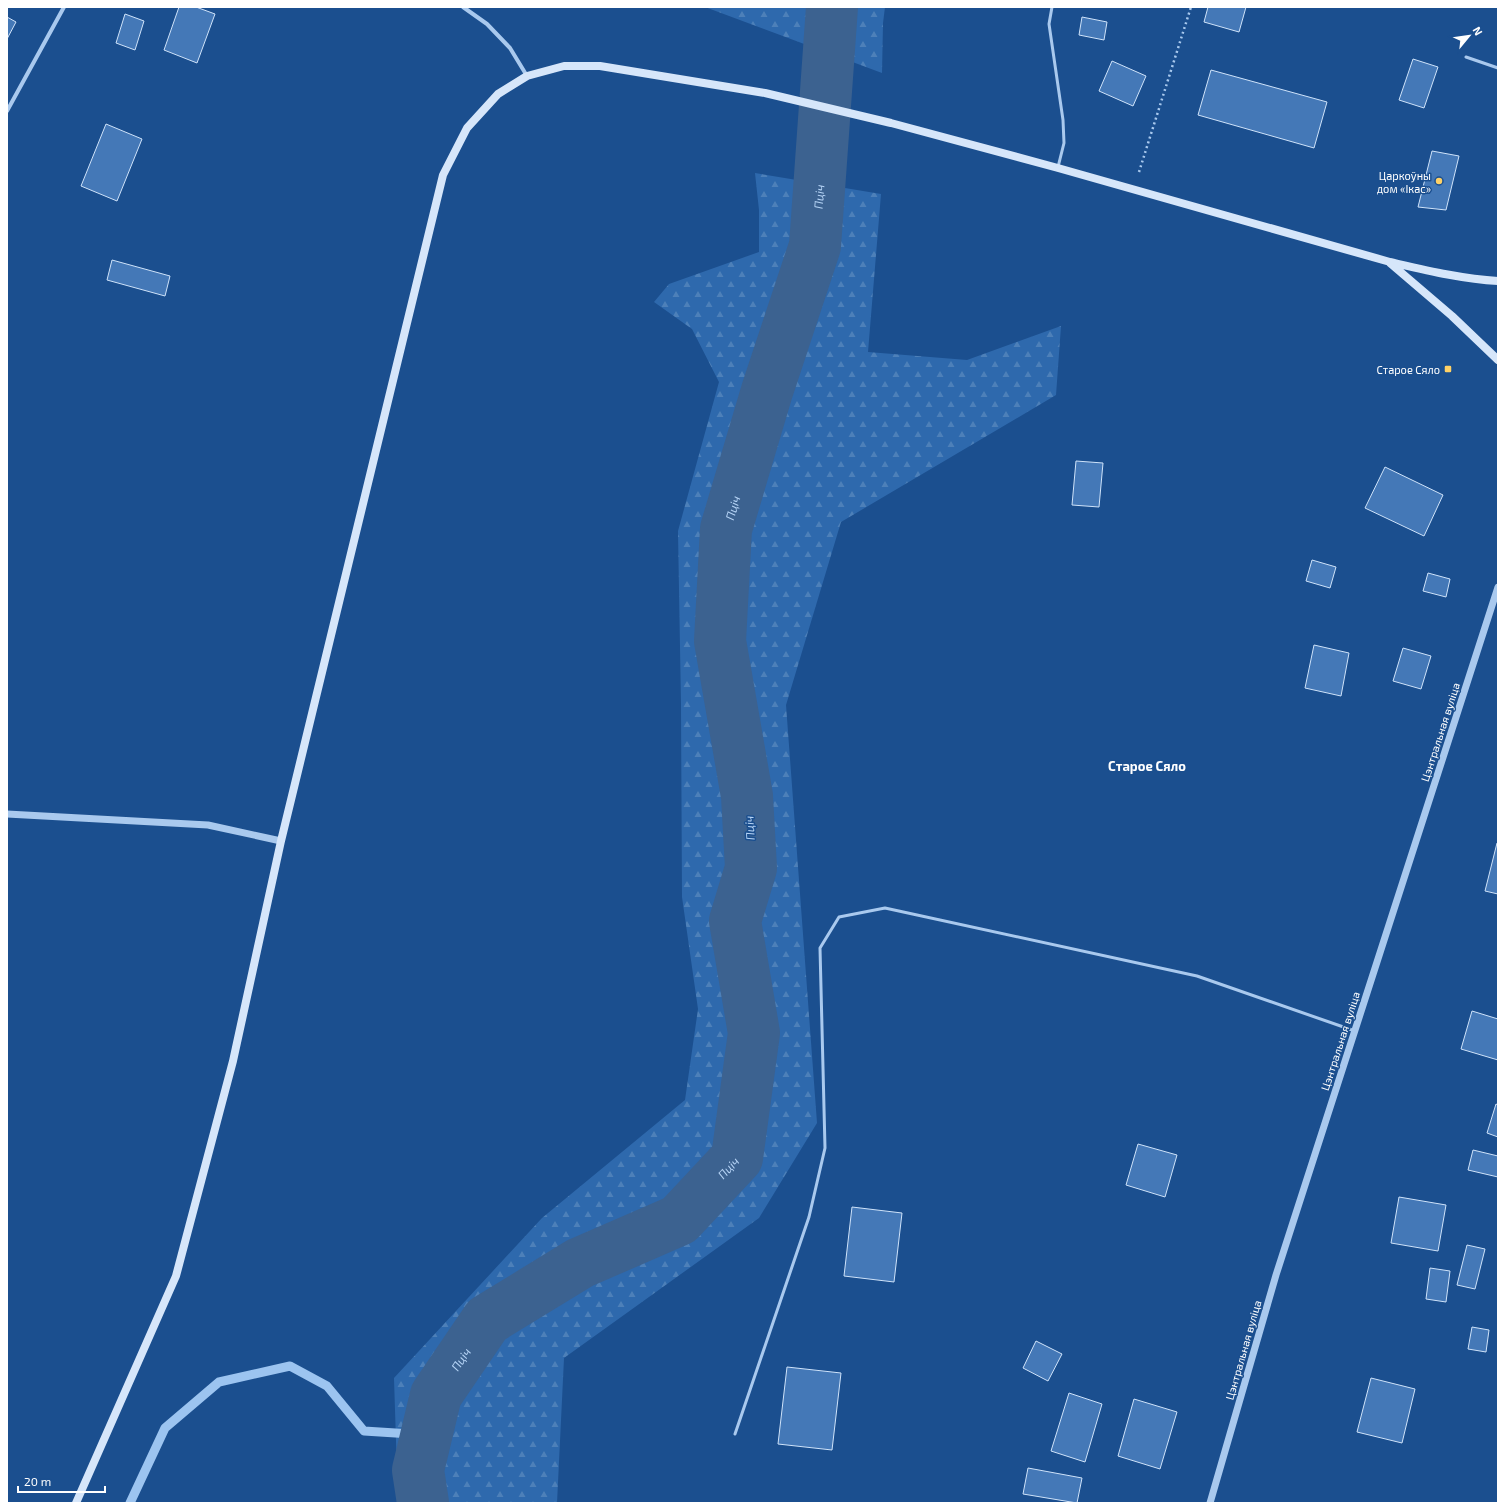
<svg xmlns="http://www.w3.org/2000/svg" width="1505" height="1510" viewBox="0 0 1505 1510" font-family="'Exo 2',sans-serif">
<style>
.forest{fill:url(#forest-firs)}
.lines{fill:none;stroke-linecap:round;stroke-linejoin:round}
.stream{stroke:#9cc4f0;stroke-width:9}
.river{stroke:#3c6290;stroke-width:52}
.building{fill:#4478b7;stroke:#cfe3fa}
.path{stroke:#a9c9ee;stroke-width:2.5;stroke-dasharray:2 3;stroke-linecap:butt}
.service{stroke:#a9c9ee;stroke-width:3}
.minor{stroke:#a9c9ee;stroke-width:4}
.tertiary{stroke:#a9c9ee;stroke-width:7}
.secondary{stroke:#d6e6fa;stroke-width:8}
.poi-dot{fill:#ffd166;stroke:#1b4f8f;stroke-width:1.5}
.labels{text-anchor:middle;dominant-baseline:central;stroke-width:3;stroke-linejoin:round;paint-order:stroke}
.poi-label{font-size:11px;fill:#fff;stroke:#1b4f8f;text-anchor:end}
.street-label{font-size:11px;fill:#fff;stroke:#1b4f8f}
.water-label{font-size:12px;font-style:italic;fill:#b5d3f5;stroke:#1b4f8f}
.quarter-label{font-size:13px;font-weight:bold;fill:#fff;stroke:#1b4f8f}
</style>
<defs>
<pattern id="forest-firs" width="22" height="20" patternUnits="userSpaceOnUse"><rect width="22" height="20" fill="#2e69ad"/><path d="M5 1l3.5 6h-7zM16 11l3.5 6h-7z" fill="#4d80b9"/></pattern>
</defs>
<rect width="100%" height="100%" fill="#1b4f8f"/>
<path class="forest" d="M705 7H885L883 23 882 73Z
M755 173 881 194 868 352 967 360 1061 326 1056 395 841 522 786 705 817 1123 759 1218 564 1358 557 1503H406L397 1472 394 1378 542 1218 685 1100 698 1009 682 897 681 704 678 531 719 382 692 329 654 302 669 284 759 252V210Z"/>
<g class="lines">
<path class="stream" d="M130 1503 165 1428 219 1382 290 1366 327 1386 364 1431 427 1435"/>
<path class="river" id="s1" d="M423 1503 418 1470 436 1395 487 1320 580 1263 679 1220 737 1158 754 1033 735 921 751 868 747 796 720 641 726 529 767 391 815 246 832 7"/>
</g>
<path class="building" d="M179 7H196L215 14 197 63 164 50Z
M1208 7H1246L1239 32 1204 22Z
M125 14 144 21 135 50 116 43Z
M7 17 16 22 7 39Z
M1082 17 1107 22 1104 40 1079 35Z
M1413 59 1438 67 1424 108 1399 100Z
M1112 61 1146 76 1133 106 1099 91Z
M1211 70 1327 102 1314 148 1198 115Z
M106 124 142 139 117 201 81 186Z
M1432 151 1459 156 1446 210 1418 207Z
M112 260 170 276 165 296 107 280Z
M1076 461 1103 463 1099 507 1072 505Z
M1385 467 1443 495 1424 536 1365 508Z
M1312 560 1336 567 1330 588 1306 581Z
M1428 573 1450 579 1446 597 1423 591Z
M1314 645 1349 653 1341 696 1305 688Z
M1403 648 1431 656 1421 689 1393 681Z
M1497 843H1498V894L1485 891Z
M1472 1011 1498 1019V1060L1461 1049Z
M1496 1104 1498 1105V1137L1487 1133Z
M1138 1144 1177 1155 1165 1197 1126 1185Z
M1473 1150 1498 1156V1177L1468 1170Z
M1399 1197 1446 1205 1438 1251 1391 1243Z
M852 1207 902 1213 894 1282 844 1276Z
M1467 1245 1485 1249 1475 1289 1457 1285Z
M1430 1268 1450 1271 1446 1302 1426 1299Z
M1472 1327 1489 1330 1486 1352 1468 1349Z
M1036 1341 1062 1354 1048 1381 1023 1368Z
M787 1367 841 1373 832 1450 778 1444Z
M1371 1378 1415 1389 1402 1443 1357 1432Z
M1069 1393 1102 1404 1085 1462 1051 1451Z
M1134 1399 1177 1412 1160 1469 1118 1456Z
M1028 1468 1082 1478 1077 1503 1023 1494Z"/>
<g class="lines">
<path class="path" d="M1139 172 1191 7"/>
<path class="service" d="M1052 7 1049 24 1063 120 1064 143 1058 167
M1466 57 1498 68
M735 1434 809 1217 825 1148 820 948 839 917 885 908 1197 976 1355 1031"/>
<path class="minor" d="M463 7 487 24 510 48 527 76
M7 111 64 7"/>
<path class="tertiary" d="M7 814 208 825 281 841
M1210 1503 1276 1275 1498 587"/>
<path class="secondary" d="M1390 263 1452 316 1498 360
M76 1503 176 1276 233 1061 281 841 443 175 467 128 498 94 527 76 564 66H600L765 93 891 123 1058 168 1390 262C1425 270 1462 279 1498 281"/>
</g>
<g class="poi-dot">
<circle cx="1439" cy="181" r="4"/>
<rect x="1444" y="365" width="8" height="8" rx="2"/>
</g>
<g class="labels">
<g class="poi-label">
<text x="1431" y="175">Царкоўны<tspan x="1431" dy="13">дом «Ікас»</tspan></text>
<text x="1440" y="369">Старое Сяло</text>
</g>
<g class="street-label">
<text transform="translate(1440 732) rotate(-72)">Цэнтральная вуліца</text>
<text transform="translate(1340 1041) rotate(-72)">Цэнтральная вуліца</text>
<text transform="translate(1243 1350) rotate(-74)">Цэнтральная вуліца</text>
</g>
<g class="water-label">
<text stroke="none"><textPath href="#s1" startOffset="1486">Пціч</textPath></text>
<text stroke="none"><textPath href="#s1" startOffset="1162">Пціч</textPath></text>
<text transform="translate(749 828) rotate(-93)">Пціч</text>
<text stroke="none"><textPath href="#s1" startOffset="490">Пціч</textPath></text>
<text stroke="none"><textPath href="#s1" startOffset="154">Пціч</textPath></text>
</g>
<g class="quarter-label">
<text x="1147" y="766">Старое Сяло</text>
</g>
</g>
<rect width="1505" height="1510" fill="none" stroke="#ffffff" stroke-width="16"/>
<g transform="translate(1469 36) rotate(61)" stroke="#1b4f8f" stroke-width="3" paint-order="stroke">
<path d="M0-3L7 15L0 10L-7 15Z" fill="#ffffff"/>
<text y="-6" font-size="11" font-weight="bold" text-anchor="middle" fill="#ffffff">N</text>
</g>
<path d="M18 1486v6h87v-6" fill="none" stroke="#ffffff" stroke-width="2"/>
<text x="24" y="1486" font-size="12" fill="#ffffff" stroke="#1b4f8f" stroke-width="3" paint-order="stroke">20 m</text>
</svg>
